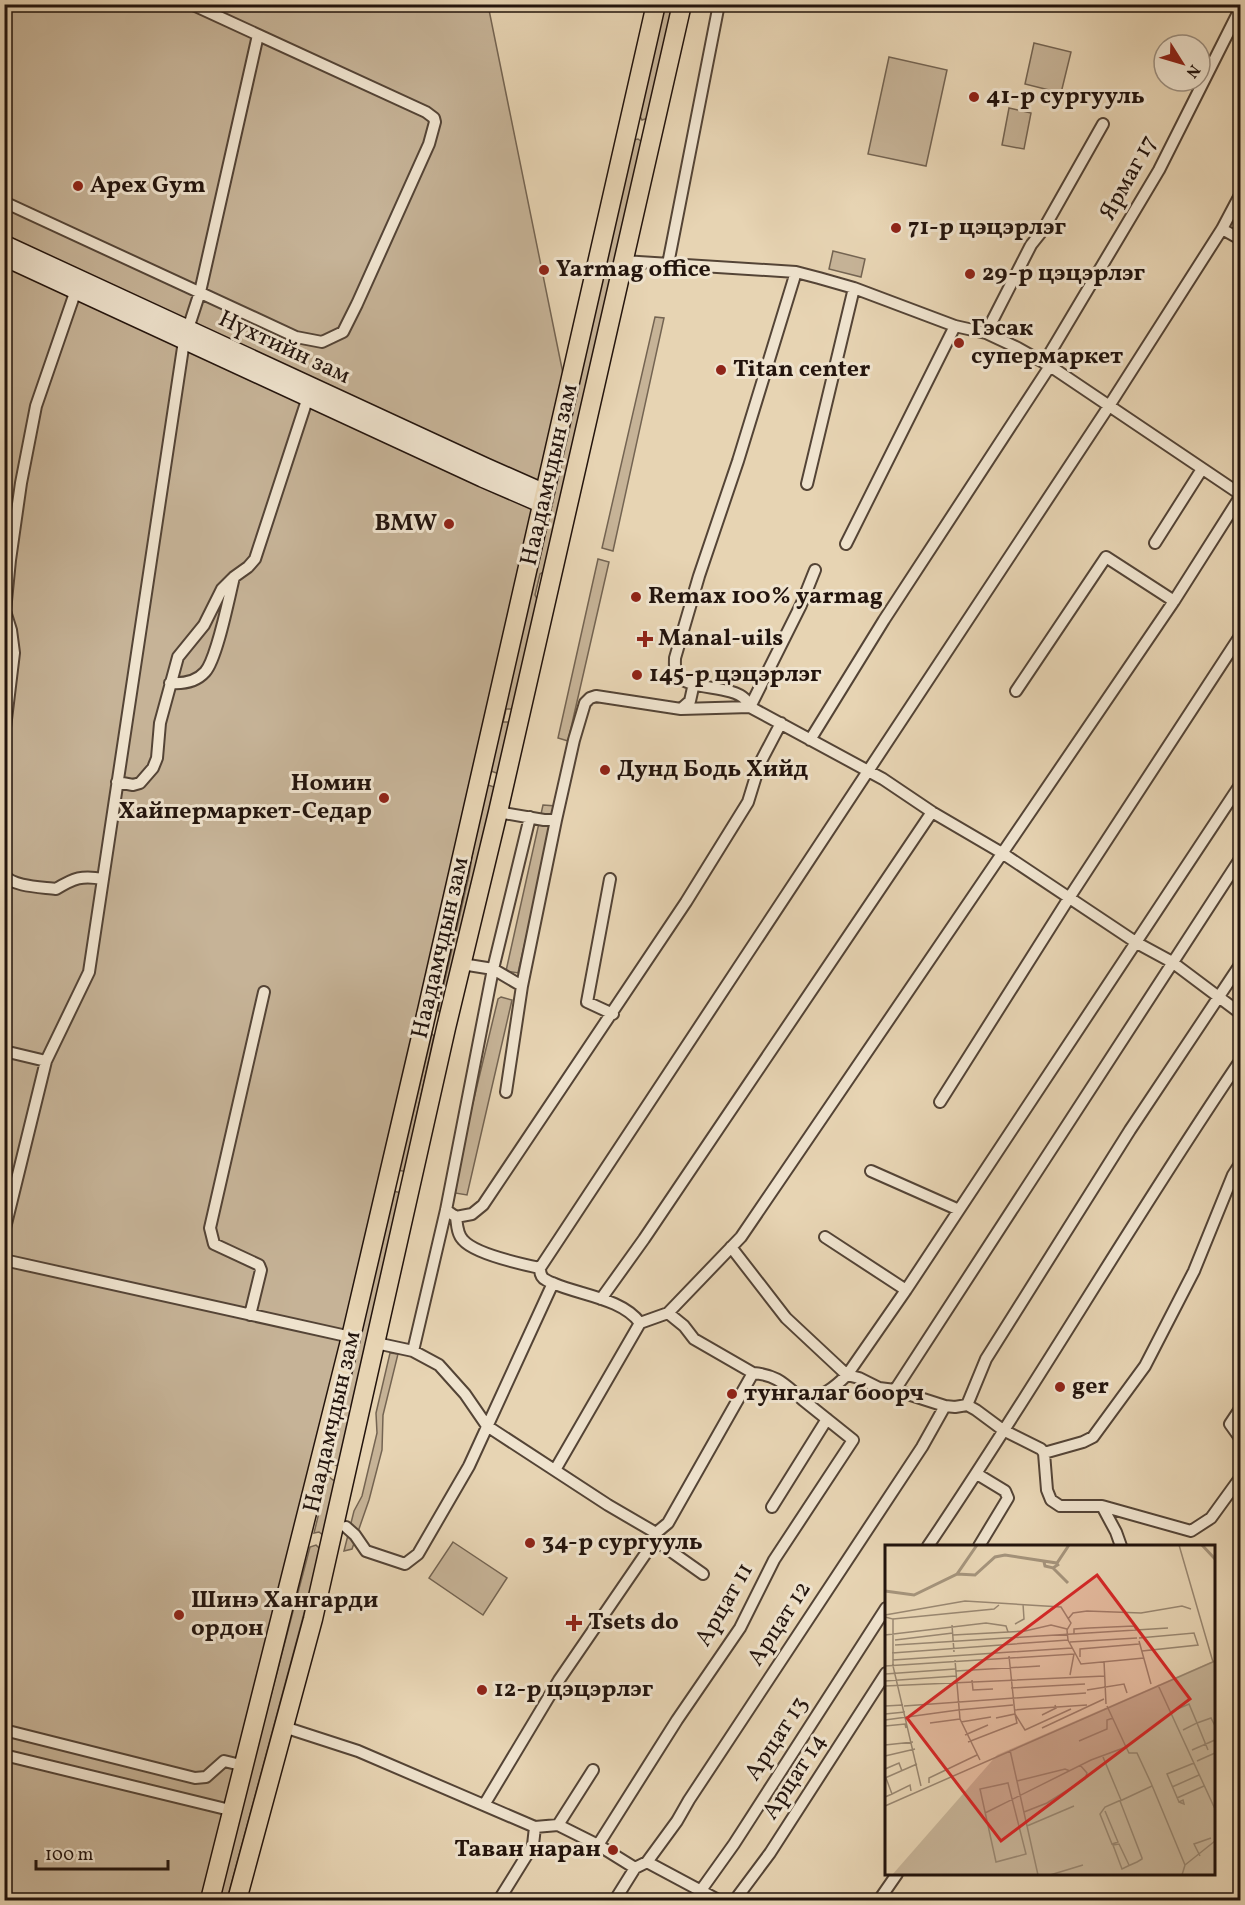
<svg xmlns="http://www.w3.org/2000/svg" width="1245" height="1905" viewBox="0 0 1245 1905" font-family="Vollkorn,serif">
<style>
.green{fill:#c6b397;stroke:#746452;stroke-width:1.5}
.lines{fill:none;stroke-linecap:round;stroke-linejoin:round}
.minor-casing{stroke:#544436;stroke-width:14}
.secondary-casing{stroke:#23140d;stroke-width:18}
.trunk-casing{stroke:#23140d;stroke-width:21}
.minor{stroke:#efe3ce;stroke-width:10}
.secondary{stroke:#efe3ce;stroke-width:15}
.trunk{stroke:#e7d4b3;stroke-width:18}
.poi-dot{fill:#8f2418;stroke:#efe3ce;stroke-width:2}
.labels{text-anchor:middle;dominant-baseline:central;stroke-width:6;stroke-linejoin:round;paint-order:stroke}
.poi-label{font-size:24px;font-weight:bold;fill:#23140d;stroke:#efe3ce;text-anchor:start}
.street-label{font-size:24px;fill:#23140d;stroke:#efe3ce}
.inset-river{fill:none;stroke:#a4937b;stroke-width:3}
.inset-road{fill:none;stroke:#998771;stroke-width:1.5}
.view{fill:#d62828;fill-opacity:0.15;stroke:#d62828;stroke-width:3}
.inset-edge{fill:none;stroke:#23140d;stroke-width:3}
</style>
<rect width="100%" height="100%" fill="#e7d4b3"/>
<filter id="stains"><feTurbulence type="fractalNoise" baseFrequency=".00333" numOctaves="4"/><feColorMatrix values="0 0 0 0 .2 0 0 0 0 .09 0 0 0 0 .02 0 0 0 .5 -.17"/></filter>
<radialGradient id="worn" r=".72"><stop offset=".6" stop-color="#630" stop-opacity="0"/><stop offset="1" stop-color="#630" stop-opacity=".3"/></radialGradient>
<path class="green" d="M5 5H488L570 408 633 140 638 139 642 142 545 571 540 574 535 595 537 599V602L514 706 512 709H506L503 722H510L499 774 491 771 488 785 494 787V790L442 1015 438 1010 469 875 475 839 208 1900H5Z
M664 5H674L648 118 642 120 639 115Z
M1034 43 1071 52 1061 93 1025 84Z
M889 57 947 70 926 166 868 154Z
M1009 108 1031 113 1024 149 1002 145Z
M833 251 865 259 861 277 829 269Z
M655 317 664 318 613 551 602 548Z
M598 559 609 562 568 741 558 738Z
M543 805 556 806 518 973 506 971Z
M501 997 512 1000 467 1195 455 1193 470 1115 498 999Z
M430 1032 434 1036 414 1128 407 1172 398 1170Z
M393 1191 402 1193 341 1463 338 1466 335 1465 332 1462V1456Z
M390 1353 398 1354 383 1415 382 1450 369 1500 352 1549 344 1551 354 1511 362 1496 377 1433 376 1413Z
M328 1476 333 1480H336L324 1536 319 1532 314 1533Z
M453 1542 507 1578 483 1615 429 1578Z
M316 1545 321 1550 227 1900H217L310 1547Z"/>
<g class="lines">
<defs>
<path id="minor" d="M4 202 296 337 322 342 343 332 357 304 429 144 435 122 434 118 426 112 191 4
M1222 229 1240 239
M623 261 796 272 819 278 854 288 955 326 986 333 1018 348 1050 366 1240 494
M668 264 719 4
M986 333 1031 245 1043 230 1103 124
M1044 363 1159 170 1240 9
M807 484 854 288
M1155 543 1202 469
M846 544 955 326
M170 683C183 684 196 682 205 672 217 659 229 597 234 577
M1016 691 1106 557 1174 601
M750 707C748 704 747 701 745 699 731 685 689 690 678 676 674 671 675 664 675 658L699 576 738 461 796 272
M750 707 801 605 815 570
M681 709 690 701 694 683
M4 736 14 653 11 630 5 611 10 560 21 483 36 406 76 290
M810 740 884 620 1050 366
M117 782 133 785 140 783 153 768 157 758 160 723 178 657 204 625 222 589 234 577 248 567 255 559 308 397
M498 812 544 820H556
M4 875C13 887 42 887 56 889 74 878 82 875 103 879
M610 879 587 1002 613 1014
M462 964 493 969 522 986
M4 1051 46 1061
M506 1092 522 986 556 820 574 740 585 703 590 698 596 696 681 709 750 707 883 779 932 812 1002 853 1137 943 1172 962 1240 1013
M940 1102 1069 898 1240 636
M871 1171 959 1210
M446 1210 456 1217 472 1214 483 1205 686 902 748 802 760 763 781 723
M456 1217C457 1224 457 1234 463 1240 475 1254 521 1264 540 1268
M4 1232 46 1061 89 972 184 341 200 292 258 35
M825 1237 906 1290
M731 1247 786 1318 847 1375 906 1290 1240 785
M4 1260 351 1337
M540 1268 1109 406 1222 229 1240 195
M540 1268C540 1273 541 1278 546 1280 549 1282 552 1283 555 1284 581 1295 623 1299 640 1323
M601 1299 644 1239 932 812
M668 1313 684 1326 694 1339 753 1373
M250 1315 261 1270 259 1265 214 1244 210 1228 264 992
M376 1343 413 1351 439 1365 465 1394 487 1426 608 1505 656 1533
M413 1351 446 1210 493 969 530 817
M895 1390 1240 859
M967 1405 986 1359 1130 1130 1240 965
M1240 1409 1230 1424 1240 1438
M1044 1453 1083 1442 1093 1437 1145 1366 1194 1271 1233 1175 1240 1164
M555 1470 640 1323 668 1313 741 1237 1174 601 1240 497
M977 1474 1005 1491 1008 1498 979 1546
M1102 1506 1116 1532 1121 1546
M772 1507 827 1419
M346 1527 355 1535 366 1551 405 1564 418 1554 469 1466 553 1283
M655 1540 703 1574
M928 1546C1036 1387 1132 1220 1240 1061
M284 1727 358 1751 535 1827 558 1825 598 1845 635 1868 647 1862 718 1900
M4 1730 195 1778 206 1777 224 1761 245 1766
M4 1755 234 1811
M484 1805 559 1680 655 1540 656 1533 668 1523 753 1373C778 1375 785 1385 803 1400 824 1395 832 1390 847 1375L859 1378 879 1388 895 1390 945 1406 955 1407 967 1405 976 1410 1003 1430 1041 1449 1044 1453 1047 1490 1051 1500 1060 1506H1102L1191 1531 1211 1518 1240 1478
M558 1825 593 1770
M598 1845 677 1720 740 1628 774 1560 853 1440 803 1400
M647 1862 677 1821 689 1800 922 1447 945 1406
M499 1900 533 1845 535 1827
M615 1900 635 1868
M694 1900 734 1844 886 1608
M735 1900 770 1853 886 1673
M879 1900 897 1874"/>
<path id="secondary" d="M4 243 486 466 545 492
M4 258 482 479 542 505"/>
<path id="trunk" d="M210 1900 351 1337 424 1024 656 4
M237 1900 313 1619 446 1028 498 812 682 4"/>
</defs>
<use href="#minor" class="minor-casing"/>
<use href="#secondary" class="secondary-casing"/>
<use href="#trunk" class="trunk-casing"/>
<use href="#minor" class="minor"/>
<use href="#secondary" class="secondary"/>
<use href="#trunk" class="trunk"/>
</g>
<g class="poi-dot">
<circle cx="974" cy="97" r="6"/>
<circle cx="78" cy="186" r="6"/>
<circle cx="896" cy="228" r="6"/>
<circle cx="544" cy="270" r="6"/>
<circle cx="970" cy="274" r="6"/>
<circle cx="959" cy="343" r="6"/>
<circle cx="721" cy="370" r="6"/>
<circle cx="449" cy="524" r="6"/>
<circle cx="636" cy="597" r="6"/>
<path d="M642 630h6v6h6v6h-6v6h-6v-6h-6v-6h6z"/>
<circle cx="637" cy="675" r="6"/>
<circle cx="605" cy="770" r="6"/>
<circle cx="384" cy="798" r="6"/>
<circle cx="1060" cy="1387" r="6"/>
<circle cx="732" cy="1394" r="6"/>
<circle cx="530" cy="1543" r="6"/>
<circle cx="179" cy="1615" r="6"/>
<path d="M571 1614h6v6h6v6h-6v6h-6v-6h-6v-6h6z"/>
<circle cx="482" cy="1690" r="6"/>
<circle cx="613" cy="1850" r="6"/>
</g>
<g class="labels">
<g class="poi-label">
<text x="986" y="97">41-р сургууль</text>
<text x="90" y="186">Apex Gym</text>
<text x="908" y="228">71-р цэцэрлэг</text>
<text x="556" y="270">Yarmag office</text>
<text x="982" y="274">29-р цэцэрлэг</text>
<text x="971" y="329">Гэсак<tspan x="971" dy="28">супермаркет</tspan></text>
<text x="733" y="370">Titan center</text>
<text x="437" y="524" text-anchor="end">BMW</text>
<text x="648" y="597">Remax 100% yarmag</text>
<text x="658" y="639">Manal-uils</text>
<text x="649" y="675">145-р цэцэрлэг</text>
<text x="617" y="770">Дунд Бодь Хийд</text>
<text x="372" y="784" text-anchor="end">Номин<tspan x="372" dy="28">Хайпермаркет-Седар</tspan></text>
<text x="1072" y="1387">ger</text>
<text x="744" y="1394">тунгалаг боорч</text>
<text x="542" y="1543">34-р сургууль</text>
<text x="191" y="1601">Шинэ Хангарди<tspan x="191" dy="28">ордон</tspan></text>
<text x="588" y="1623">Tsets do</text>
<text x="494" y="1690">12-р цэцэрлэг</text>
<text x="601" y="1850" text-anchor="end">Таван наран</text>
</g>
<g class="street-label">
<text transform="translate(1129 178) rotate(-61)">Ярмаг 17</text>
<text transform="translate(284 348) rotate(25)">Нүхтийн зам</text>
<text transform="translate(550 475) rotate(-77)">Наадамчдын зам</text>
<text transform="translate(441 948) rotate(-77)">Наадамчдын зам</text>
<text transform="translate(333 1422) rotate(-77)">Наадамчдын зам</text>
<text transform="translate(725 1605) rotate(-60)">Арцат 11</text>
<text transform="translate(780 1624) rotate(-57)">Арцат 12</text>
<text transform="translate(777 1739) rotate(-57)">Арцат 13</text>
<text transform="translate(795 1777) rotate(-57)">Арцат 14</text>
</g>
</g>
<g transform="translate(885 1545)">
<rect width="330" height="330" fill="#e7d4b3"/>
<path d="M330 115V330H7L112 210Z" fill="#c6b397"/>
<path class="inset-river" d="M317 0 330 14M159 17 160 21 168 23 174 19M168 23 183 38M72 29 90 30 110 12 120 10 172 18 184 0M0 46 29 50 72 29 92 0"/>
<path class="inset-road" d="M294 0 328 117M0 70 80 56 176 62 186 78 182 85 183 95 196 119 259 113M0 72 8 74V121L36 241M8 74 109 64 114 60M183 74 188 68 202 66 256 68 297 61 306 64M130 79 139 74 138 59M67 80 69 107M189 89V84L204 83 249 81 251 85M0 90 101 78 121 81 123 87M68 90 140 86 166 80 182 84M254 93 309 88 313 100 257 106M10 95 68 88M254 96 266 139M185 97 252 93M10 100 283 83M7 108 183 95M124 111 130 169 140 185 186 164M195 112V104L254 99M8 115 187 103M70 115 75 174 95 215M219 116 221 159M0 121 189 109 185 130M71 126 155 121M0 129 70 124M87 135 88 145 108 144M0 136 71 131M273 140 330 264M0 141 220 131M126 143 200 139M202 145 239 139 242 148M0 161 18 160M19 161 201 148M73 165 128 160M129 165 202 160M290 165 304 159 312 178 298 185M0 169 20 167M157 170 171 163 170 160M0 175 73 165M76 177 106 172M45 178 75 174M0 181 20 179 21 183M157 183 219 154M80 190 103 180M194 196 222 184V175L228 173M83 197 132 178 130 169 111 173M0 200 28 197M241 202 244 208H252L266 238 300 320 297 330M125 205 153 330M307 205 330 195M323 205 312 178 326 173 330 181M0 211 30 204M218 212 236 255 220 262 215 269 227 299 233 297 220 266M312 216 330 208M0 224 14 218 17 226M0 233 32 219M132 236 180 224 185 226M44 238V233L92 210M123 238 141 309 111 317 95 244ZM287 242 314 230M7 249 25 240 26 246M0 252 7 249 1 233M292 253 319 241M294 257 299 259 298 255 294 257 282 229 309 218M0 261 330 116M139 267 162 258 200 234 202 228 195 220M100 268 206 215 241 202 222 161M142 281 189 261M315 311 309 299 326 293M244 320 234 299 228 300 237 324 243 321 252 317 257 314V313L235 256 267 241M300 320 330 296M165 330 198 320"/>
<path class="view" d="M212 30 305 154 116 296 22 173Z"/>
<rect width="330" height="330" class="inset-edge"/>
</g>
<rect width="1245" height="1905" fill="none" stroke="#e7d4b3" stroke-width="24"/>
<rect x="6" y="6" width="1233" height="1893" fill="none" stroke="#23140d" stroke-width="3"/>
<rect x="12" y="12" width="1221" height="1881" fill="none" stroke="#23140d" stroke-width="1.5"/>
<g transform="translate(1182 63) rotate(127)"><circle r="28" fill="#efe3ce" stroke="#9d9081" stroke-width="1.5"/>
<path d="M0-4.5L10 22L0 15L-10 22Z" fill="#8f2418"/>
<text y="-9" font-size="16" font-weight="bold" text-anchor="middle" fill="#23140d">N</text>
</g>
<path d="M36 1860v9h132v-9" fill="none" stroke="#23140d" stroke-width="3"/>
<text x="45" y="1860" font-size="18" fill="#23140d" stroke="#efe3ce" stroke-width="4.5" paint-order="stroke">100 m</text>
<rect width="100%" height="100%" filter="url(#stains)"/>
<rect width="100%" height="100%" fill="url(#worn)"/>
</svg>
